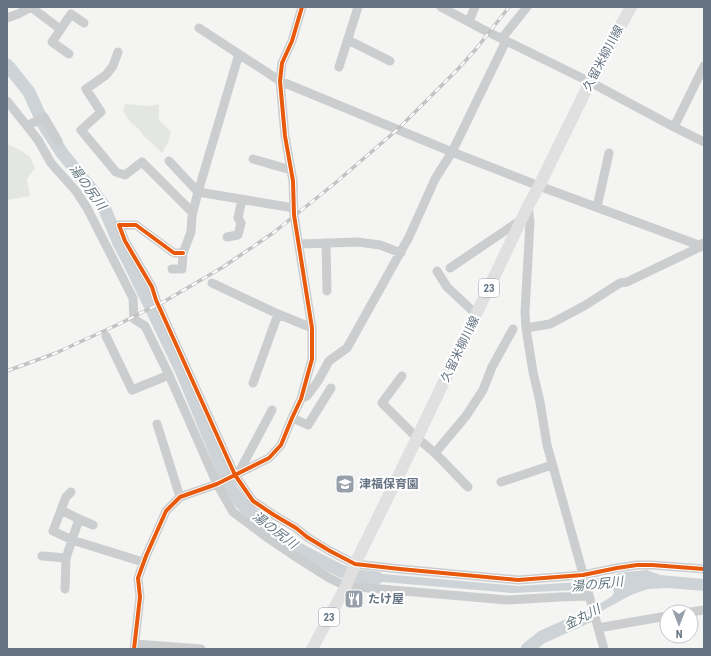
<svg xmlns="http://www.w3.org/2000/svg" width="711" height="656" viewBox="0 0 711 656" font-family="'Roboto Condensed','Noto Sans JP',sans-serif">
<style>
.green{fill:#e4e7e1}
.water{fill:#cdd3d6}
.lines{fill:none;stroke-linecap:round;stroke-linejoin:round}
.river{stroke:#cdd3d6;stroke-width:13}
.minor{stroke:#cccdce;stroke-width:9}
.major{stroke:#e0e0e1;stroke-width:12}
.rail-casing{stroke:#c2c3c3;stroke-width:3.5}
.rail{stroke:#fff;stroke-width:2;stroke-dasharray:6;stroke-linecap:butt}
.cycleway-casing{stroke:#fff;stroke-width:6}
.cycleway{stroke:#e8590c;stroke-width:4}
.labels{text-anchor:middle;dominant-baseline:central;stroke-width:4;stroke-linejoin:round;paint-order:stroke}
.shield{fill:#fff;stroke:#939da8;stroke-width:1}
.shield-label{font-size:11px;font-weight:bold;fill:#657382}
.street-label{font-size:12px;fill:#657382;stroke:#fff}
.poi-label{font-size:12px;font-weight:bold;fill:#657382;stroke:#fff;text-anchor:start}
.water-label{font-size:13px;font-style:italic;fill:#61747f;stroke:#fff}
</style>
<rect width="100%" height="100%" fill="#f4f4f3"/>
<path class="green" d="M125 104 151 106 159 104V120L171 132 168 142 162 153 143 135 138 128 132 124 123 111Z
M7 144 20 150 30 157 35 168 27 179 30 196 7 200Z"/>
<path class="water" d="M647 570 660 575 704 579V591L668 588 648 589 631 595 576 625 573 621 612 596 614 592 613 588 609 586 577 590 512 593 359 580 361 572 518 586 579 582 625 572Z"/>
<g class="lines">
<path class="river" d="M7 65 9 67 29 92 44 125 62 153 93 191 103 205 119 243 129 262 182 372 231 490 242 504 253 515 302 551 341 571 357 576 377 578
M527 649 542 637 589 616"/>
<path class="minor" d="M31 7 60 29
M441 7 482 29 590 82 674 127 704 142
M7 18 18 14 31 7
M469 21 475 7
M199 28 280 81 452 152 539 186 704 247
M502 38 527 7
M348 40 390 61
M118 52 113 66 106 75 86 89 101 112 81 130 116 172 125 175 142 162 192 212
M69 54 52 42 71 14 84 23
M339 67 358 7
M7 101 27 126 44 117 58 141
M27 126 38 140 51 163 76 191 87 208 133 298 134 319 145 326 169 375 217 484 233 512 265 536 296 557 329 578 346 586 507 600 560 597 589 596
M674 127 704 66
M253 159 291 170
M169 161 198 192 294 208
M528 206 530 222 525 312 526 328 533 372 540 402 547 445 604 649
M597 207 609 153
M227 237 238 235 241 223 238 218 242 199
M326 243 327 291
M299 244 358 242 380 245 401 253
M183 253H174L136 225H119L125 241 152 287 156 300 235 475 253 501 274 515 296 528 307 537 330 551 355 564 400 569 518 580 583 575 617 568 637 565H652L704 569
M450 268 521 220
M172 269H182L183 253 191 232 192 216 198 192 239 54
M437 271 447 287 476 314
M212 283 278 314 312 328
M526 328 550 324 584 306 620 283 627 282 702 246 703 243
M106 336 132 390 169 375
M402 376 382 403 417 438 435 453 468 487
M253 383 278 314
M301 399 308 395 318 381 329 361 347 348 409 237 435 179 452 152 506 41
M292 418 308 425 331 388
M157 424 180 497
M435 453 466 416 483 390 492 367 513 329
M239 472 272 410
M501 482 552 465
M71 492 66 497 53 531 72 540 79 519 93 525
M61 510 79 519
M42 556 66 558
M65 589 66 558 72 540 143 562
M691 612 704 610
M598 628 667 616
M135 644 201 649
M134 649 140 597 138 578 146 556 166 511 180 497 217 484 269 458 281 445 292 418 301 399 312 359V328L294 215 293 181 285 136 280 81 282 63 292 41 302 7"/>
<path class="major" d="M312 649 346 586 355 564 417 438 528 206 539 186 590 82 631 7"/>
<defs>
<path id="rail" d="M7 371 56 353 119 324 165 301 223 267 273 233 334 184 398 129 458 69 476 49 509 7"/>
</defs>
<use href="#rail" class="rail-casing"/>
<use href="#rail" class="rail"/>
<defs>
<path id="cycleway" d="M183 253H174L136 225H119L125 241 152 287 156 300 235 475 253 501 274 515 296 528 307 537 330 551 355 564 400 569 518 580 583 575 617 568 637 565H652L704 569
M134 649 140 597 138 578 146 556 166 511 180 497 217 484 269 458 281 445 292 418 301 399 312 359V328L294 215 293 181 285 136 280 81 282 63 292 41 302 7"/>
</defs>
<use href="#cycleway" class="cycleway-casing"/>
<use href="#cycleway" class="cycleway"/>
</g>
<defs>
<symbol id="school-square" viewBox="-11 -11 22 22"><rect x="-9" y="-9" width="18" height="18" rx="4" fill="#97a0aa" stroke="#fff"/><path d="M0-5L7-2L0 1L-7-2ZM-4 1L0 2.5L4 1V4Q0 6-4 4Z" fill="#fff"/></symbol>
<symbol id="restaurant-square" viewBox="-11 -11 22 22"><rect x="-9" y="-9" width="18" height="18" rx="4" fill="#97a0aa" stroke="#fff"/><path d="M-5-6h1v4h1v-4h1v4h1v-4h1v5L-1.5 .5V6h-2V.5L-5-1ZM5-6V6H3V1.5H1.5Q1.5-4 5-6Z" fill="#fff"/></symbol>
</defs>
<g fill-rule="evenodd">
<use href="#school-square" x="334" y="473" width="22" height="22"/>
<use href="#restaurant-square" x="343" y="588" width="22" height="22"/>
</g>
<g class="labels">
<g class="shield">
<rect x="479" y="279" width="20" height="18" rx="3"/>
<rect x="319" y="608" width="20" height="18" rx="3"/>
</g>
<g class="shield-label">
<text x="489" y="288">23</text>
<text x="329" y="617">23</text>
</g>
<g class="street-label">
<text transform="translate(603 58) rotate(-62)">久留米柳川線</text>
<text transform="translate(460 349) rotate(-64)">久留米柳川線</text>
</g>
<g class="poi-label">
<text x="359" y="484">津福保育園</text>
<text x="368" y="599">たけ屋</text>
</g>
<g class="water-label">
<text transform="translate(88 187) rotate(54)">湯の尻川</text>
<text transform="translate(275 530) rotate(37)">湯の尻川</text>
<text transform="translate(597 584) rotate(-6)">湯の尻川</text>
<text transform="translate(582 617) rotate(-27)">金丸川</text>
</g>
</g>
<rect width="711" height="656" fill="none" stroke="#657382" stroke-width="16"/>
<g transform="translate(679 624) rotate(180)"><circle r="19" fill="#ffffff" stroke="#c1c7cd"/>
<path d="M0-3L7 15L0 10L-7 15Z" fill="#97a0aa"/>
<text y="-6" font-size="11" font-weight="bold" text-anchor="middle" fill="#657382">N</text>
</g>
</svg>
